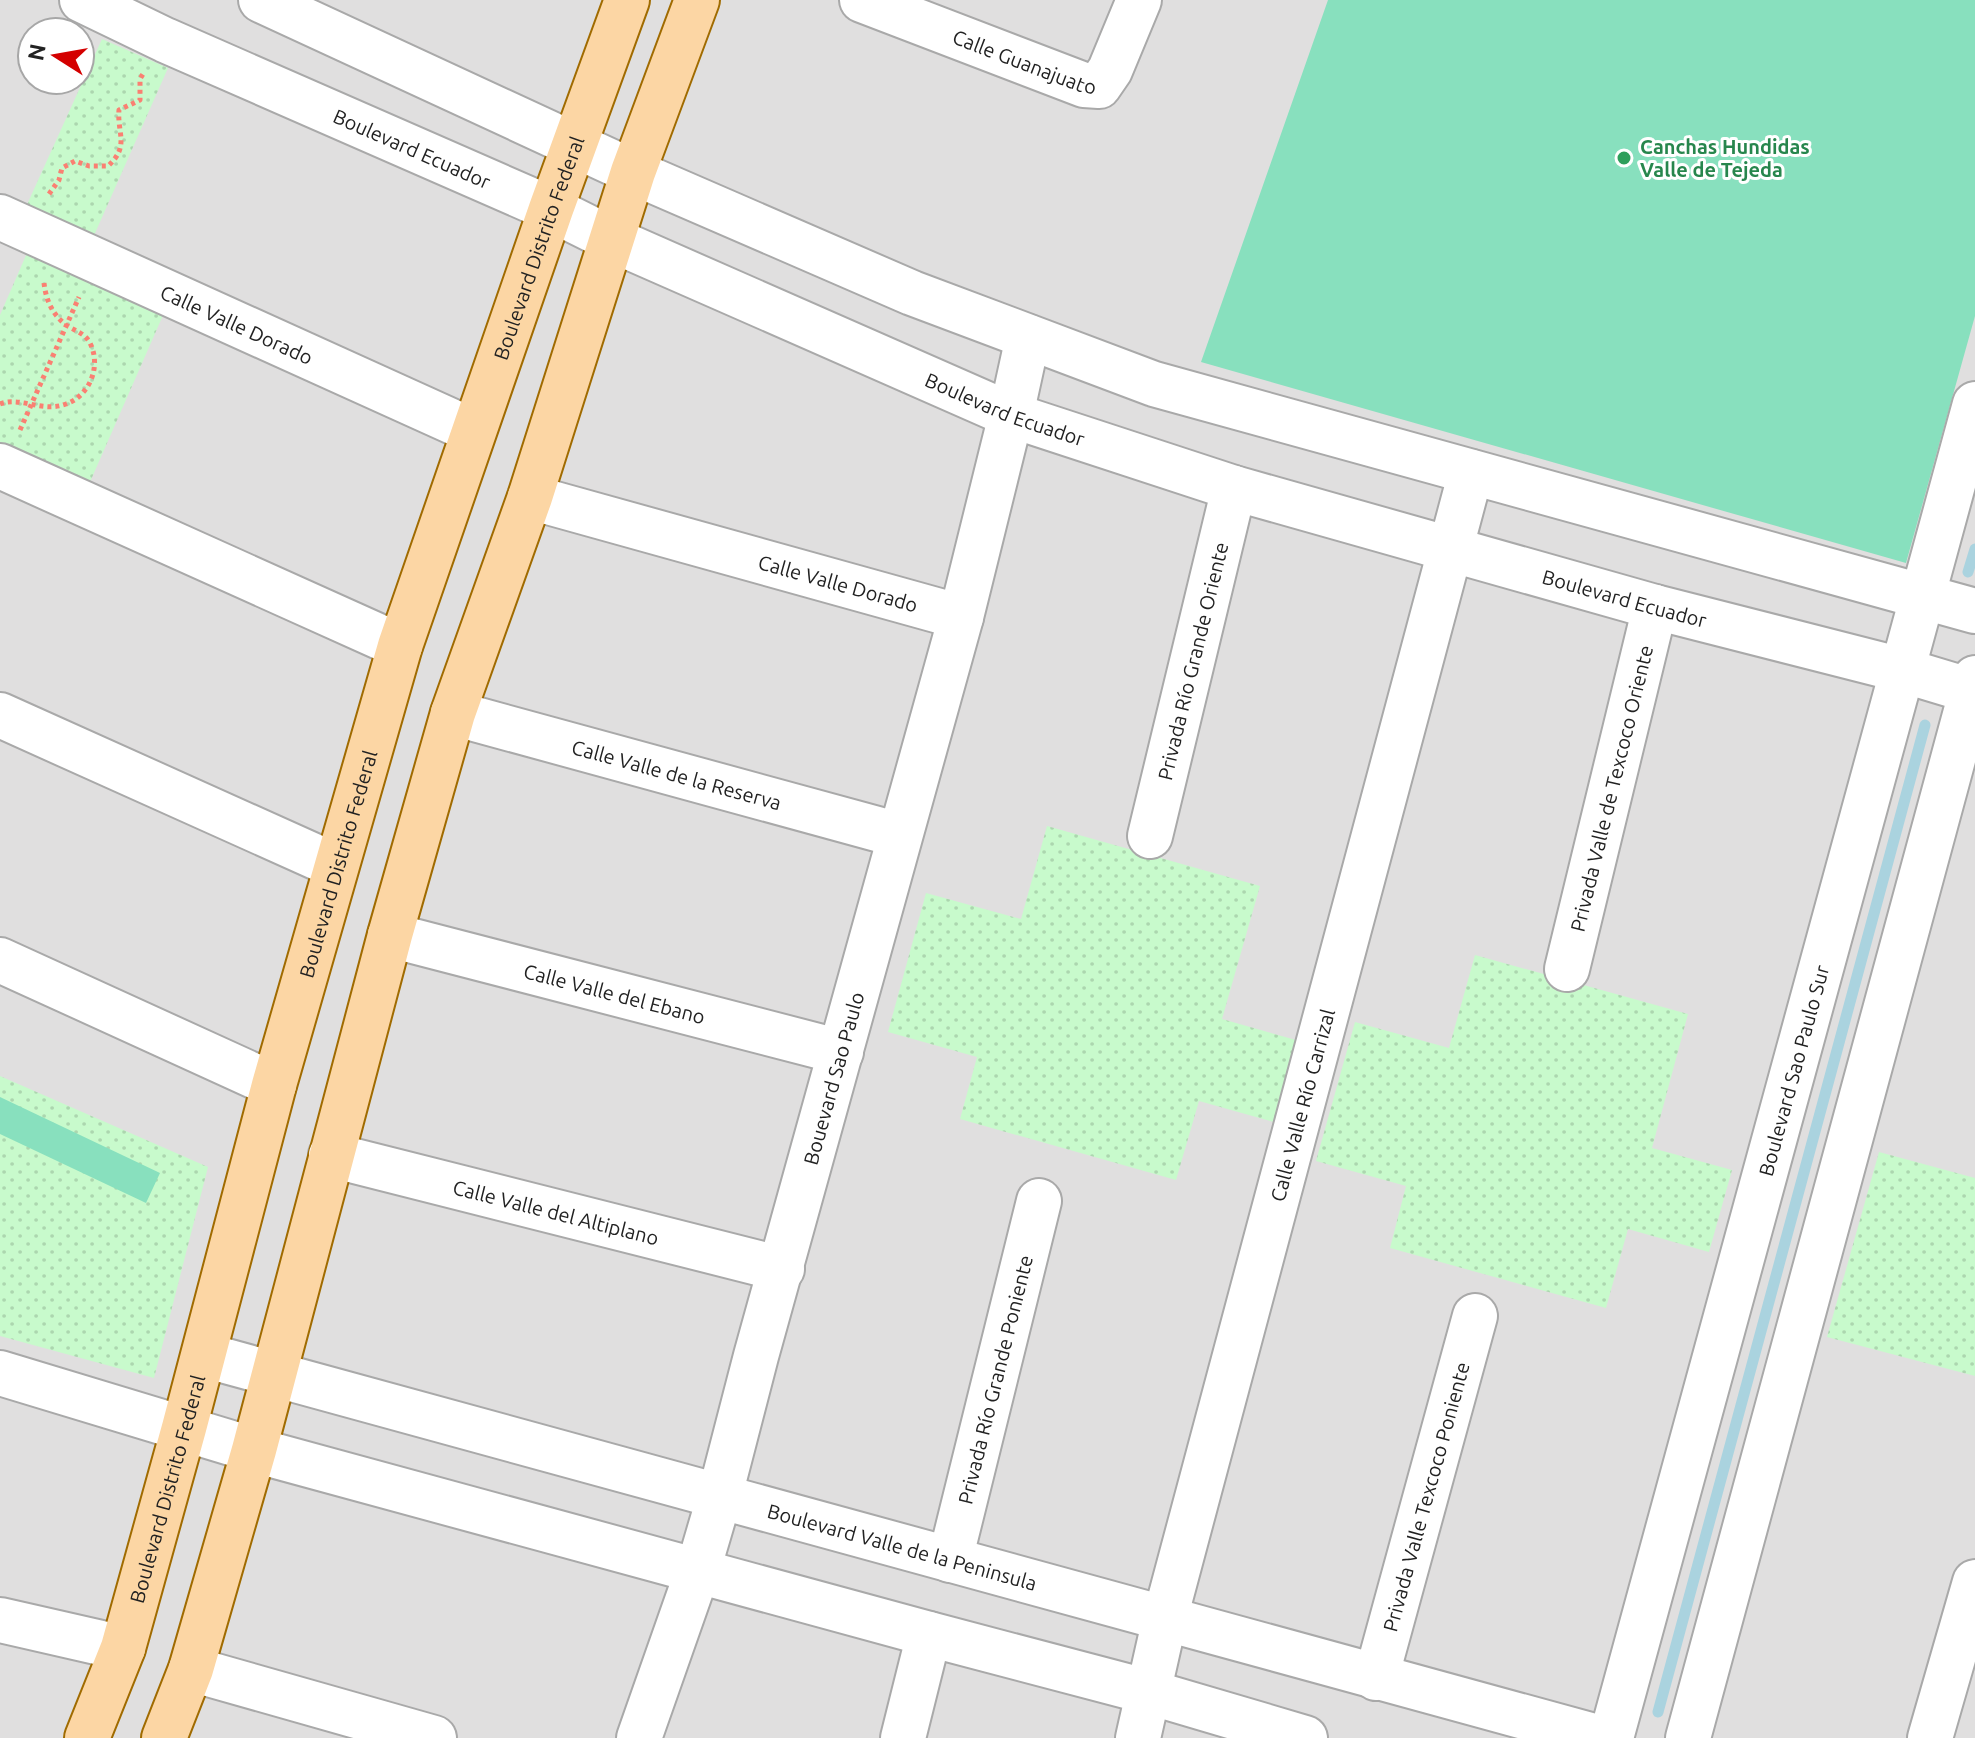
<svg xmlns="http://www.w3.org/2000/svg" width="1975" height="1738" viewBox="0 0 1975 1738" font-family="Ubuntu,sans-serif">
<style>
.residential{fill:#e0dfdf;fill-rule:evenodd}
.park{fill:url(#park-dots)}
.pitch{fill:#88e0be}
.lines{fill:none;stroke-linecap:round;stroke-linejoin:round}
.stream{stroke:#aad3df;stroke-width:11}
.minor-casing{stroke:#a9a9a9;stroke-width:48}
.major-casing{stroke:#a06b00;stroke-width:48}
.path{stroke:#fa8072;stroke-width:5;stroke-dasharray:4 4;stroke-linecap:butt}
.minor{stroke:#fff;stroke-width:44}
.major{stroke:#fcd6a4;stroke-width:44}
.leisure-dot{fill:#2e9e5b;stroke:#fff;stroke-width:3}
.labels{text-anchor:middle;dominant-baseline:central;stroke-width:6;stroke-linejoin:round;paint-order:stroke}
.street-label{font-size:20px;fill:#222;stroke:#fff}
.leisure-label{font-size:20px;font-weight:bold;fill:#27864d;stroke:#fff;text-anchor:start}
</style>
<defs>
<pattern id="park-dots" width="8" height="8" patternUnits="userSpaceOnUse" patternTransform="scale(2)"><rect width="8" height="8" fill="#c8facc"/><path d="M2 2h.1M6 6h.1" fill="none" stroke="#acd6af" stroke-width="1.8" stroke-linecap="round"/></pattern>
</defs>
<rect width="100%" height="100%" fill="#f2efe9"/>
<path class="residential" d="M0 0H1975V1738H0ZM32 32H80V80H32Z"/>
<path class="park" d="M102 39 168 68 92 240 25 209Z
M27 253 164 313 90 482 0 442V315Z
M1047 826 1260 886 1222 1019 1303 1042 1281 1124 1199 1101 1176 1180 960 1119 977 1057 888 1032 926 893 1021 919Z
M1475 955 1688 1014 1652 1148 1732 1170 1709 1252 1628 1229 1606 1308 1390 1248 1406 1186 1316 1161 1355 1022 1449 1048Z
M0 1076 208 1167 154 1378 0 1336Z
M1879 1152 1975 1178V1376L1827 1337Z"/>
<path class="pitch" d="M1328 0H1975V316L1906 563 1201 362Z
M0 1097 160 1173 146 1203 0 1134Z"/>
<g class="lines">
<path class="stream" d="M1968 572 1975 549
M1658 1712 1925 725"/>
<defs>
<g id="minor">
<path id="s1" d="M82 0 165 40 551 209 613 240 1011 415 1234 488 1655 607 1902 670 1975 692"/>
<path d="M261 0 633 172 912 293 1154 384 1975 611"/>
<path id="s2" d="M862 0 1084 85 1099 86 1110 70 1139 0"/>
<path id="s3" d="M0 217 473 431"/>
<path d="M0 466 400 646"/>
<path id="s4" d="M530 497 961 617"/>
<path id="s5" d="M453 713 899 835"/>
<path d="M0 715 336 866"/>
<path id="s6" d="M1150 836 1234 488"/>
<path id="s7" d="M390 935 841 1052"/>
<path d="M0 960 274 1085"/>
<path id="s8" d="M1567 969 1655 607"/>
<path id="s9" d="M331 1155 782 1269"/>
<path id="s10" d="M204 1355 1601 1738"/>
<path d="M0 1373 254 1450 929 1634 1149 1692 1305 1738"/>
<path id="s11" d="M950 1560 1039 1201"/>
<path d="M0 1620 123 1648"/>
<path d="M191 1669 434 1738"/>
<path id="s12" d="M1376 1678 1475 1316"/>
<path id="s13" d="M639 1738 698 1570 720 1495 756 1356 961 617 1011 415 1028 337"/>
<path d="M903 1738 929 1634"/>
<path id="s14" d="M1138 1738 1165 1618 1471 472"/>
<path id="s15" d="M1611 1738 1975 404"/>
<path d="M1688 1738 1975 678"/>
<path d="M1930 1738 1975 1582"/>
</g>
<g id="major">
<path id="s16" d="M87 1738 123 1648 184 1428 274 1085 400 646 551 209 627 0"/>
<path d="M164 1738 191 1669 254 1450 390 935 453 713 530 497 633 172 697 0"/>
</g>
</defs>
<use href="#minor" class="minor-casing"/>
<use href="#major" class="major-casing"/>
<path class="path" d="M49 194 59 180 62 168 75 161 89 166H108C130 146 117 134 119 110L140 100V79L143 74
M0 404C20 396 42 413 66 404 89 396 102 367 90 343 85 333 75 331 66 325 52 314 46 300 44 283
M20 430 79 297"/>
<use href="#minor" class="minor"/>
<use href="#major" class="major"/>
</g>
<circle class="leisure-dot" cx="1624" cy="158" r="8"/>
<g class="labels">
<g class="street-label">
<text stroke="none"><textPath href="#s2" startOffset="174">Calle Guanajuato</textPath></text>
<text stroke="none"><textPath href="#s1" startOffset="362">Boulevard Ecuador</textPath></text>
<text stroke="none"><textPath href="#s16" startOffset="1558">Boulevard Distrito Federal</textPath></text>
<text stroke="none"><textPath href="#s3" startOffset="260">Calle Valle Dorado</textPath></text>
<text stroke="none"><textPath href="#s1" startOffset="1010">Boulevard Ecuador</textPath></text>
<text stroke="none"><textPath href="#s4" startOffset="320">Calle Valle Dorado</textPath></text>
<text stroke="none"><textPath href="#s1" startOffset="1658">Boulevard Ecuador</textPath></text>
<text stroke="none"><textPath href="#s6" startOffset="180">Privada Río Grande Oriente</textPath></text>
<text stroke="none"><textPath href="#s5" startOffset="232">Calle Valle de la Reserva</textPath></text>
<text stroke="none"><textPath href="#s8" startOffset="186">Privada Valle de Texcoco Oriente</textPath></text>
<text stroke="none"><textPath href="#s16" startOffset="910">Boulevard Distrito Federal</textPath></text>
<text stroke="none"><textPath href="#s7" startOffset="232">Calle Valle del Ebano</textPath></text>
<text stroke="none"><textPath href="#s15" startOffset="692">Boulevard Sao Paulo Sur</textPath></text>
<text stroke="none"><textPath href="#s13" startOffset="688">Bouevard Sao Paulo</textPath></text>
<text stroke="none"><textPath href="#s14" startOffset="654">Calle Valle Río Carrizal</textPath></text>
<text stroke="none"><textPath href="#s9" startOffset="232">Calle Valle del Altiplano</textPath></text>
<text stroke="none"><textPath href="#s11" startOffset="186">Privada Río Grande Poniente</textPath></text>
<text stroke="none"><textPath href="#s16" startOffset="262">Boulevard Distrito Federal</textPath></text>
<text stroke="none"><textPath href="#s12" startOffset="188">Privada Valle Texcoco Poniente</textPath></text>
<text stroke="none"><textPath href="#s10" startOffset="724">Boulevard Valle de la Peninsula</textPath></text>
</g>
<g class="leisure-label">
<text x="1640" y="146">Canchas Hundidas<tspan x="1640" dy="23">Valle de Tejeda</tspan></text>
</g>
</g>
<g transform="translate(56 56) rotate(281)"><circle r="38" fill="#ffffff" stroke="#a7a7a7" stroke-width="2"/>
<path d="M0-6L14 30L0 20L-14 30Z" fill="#d40000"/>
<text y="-12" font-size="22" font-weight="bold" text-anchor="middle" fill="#222222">N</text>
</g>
</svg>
